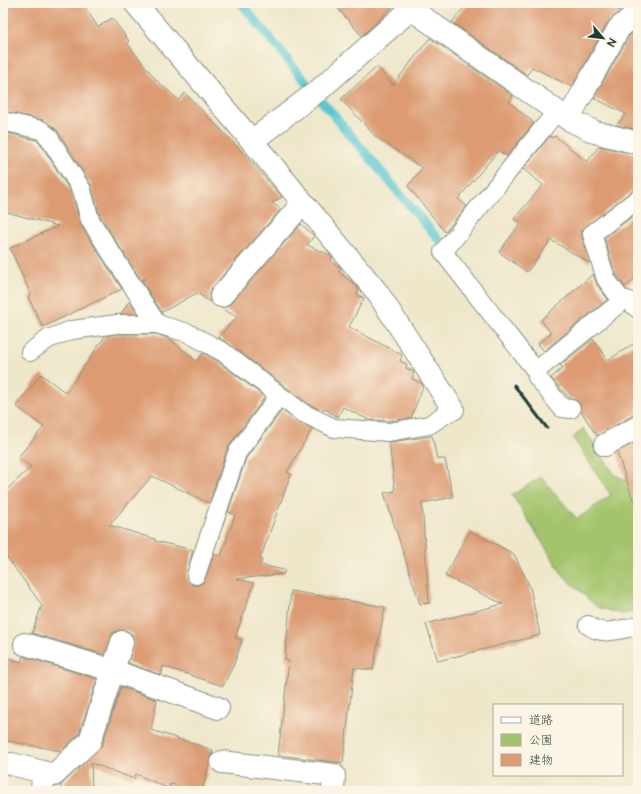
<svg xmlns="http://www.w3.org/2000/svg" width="641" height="794" viewBox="0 0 641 794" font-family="'Architects Daughter','Klee One',sans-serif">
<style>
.green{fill:#a3c46c;stroke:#618050}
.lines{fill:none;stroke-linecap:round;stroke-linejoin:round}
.stream{stroke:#59c6d0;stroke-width:9}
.building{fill:#dc9b73}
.service-casing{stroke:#86927f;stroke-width:20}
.minor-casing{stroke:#86927f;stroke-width:24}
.service{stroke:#fff;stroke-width:18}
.minor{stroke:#fff;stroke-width:22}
.rail{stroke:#1f3d34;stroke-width:3}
</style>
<rect width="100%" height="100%" fill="#fcf5e5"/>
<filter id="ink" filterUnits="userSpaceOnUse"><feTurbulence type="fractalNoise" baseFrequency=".025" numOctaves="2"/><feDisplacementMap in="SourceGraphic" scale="8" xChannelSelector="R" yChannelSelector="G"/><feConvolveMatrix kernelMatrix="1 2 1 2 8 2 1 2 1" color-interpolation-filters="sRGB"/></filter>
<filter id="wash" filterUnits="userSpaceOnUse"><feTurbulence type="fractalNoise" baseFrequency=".012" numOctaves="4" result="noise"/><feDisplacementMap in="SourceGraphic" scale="16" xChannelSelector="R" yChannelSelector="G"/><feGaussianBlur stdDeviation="0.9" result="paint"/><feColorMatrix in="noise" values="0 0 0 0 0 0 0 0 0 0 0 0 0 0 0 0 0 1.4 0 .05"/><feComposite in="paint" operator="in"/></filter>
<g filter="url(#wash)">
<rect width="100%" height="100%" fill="#eee7ca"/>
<path class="green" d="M583 428 615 475 638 485V611L622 614 597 607 563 575 512 495 541 477 577 519 611 495 573 438Z"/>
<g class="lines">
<path class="stream" d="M241 3 310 87
M320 99 438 239"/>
</g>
<g id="blocks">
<path class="building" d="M3 3H82L98 27 112 18 129 41 127 43 157 81 179 100 185 93 238 147 282 197 272 203 281 209 212 288 209 294 210 302 197 293 162 312 142 282 145 278 141 280 100 216 91 184 57 130 43 120 3 111Z
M333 3H396L362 36Z
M468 3H608L620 11 608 22 572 87 532 67 527 75 452 22Z
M638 28V130L617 125 626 114 594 98 629 36Z
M430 38 513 96 509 102 534 123 507 156 498 151 458 199 467 206 445 232 408 186 422 168 375 136 341 99 377 67 393 85Z
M3 132 36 140 40 143 72 194 81 226 122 289 43 327 28 297 31 295 10 248 58 226 3 211Z
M550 136 553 138 555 136 587 162 599 146 638 155V189L632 191 586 226 582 230V237L590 263 551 240 527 272 499 252 520 224 514 219 543 185 523 169Z
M638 212V276L625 287 616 274 604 238Z
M301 224 314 236 307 245 330 255 332 258 331 261 341 268 339 272 352 282 359 290 357 295 364 298 349 327 402 355 400 361 407 364 406 368 414 372 412 379 421 383 423 386 411 418 388 421 369 420 343 407 338 417 323 408 322 411 307 403 229 344 218 337 237 317 221 308 230 304Z
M593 274 597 285 608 299 544 351 538 344 551 333 541 320Z
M130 301 138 314H121L128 303Z
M118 334H156L170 339 196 361 203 353 217 361 265 397 228 447 209 503 152 476 109 525 155 539V541L193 550 186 577 192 585H198L203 583 214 554 221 556 235 515 228 512 246 458 282 410 295 420 312 429 287 472 291 474 260 559 262 560 260 565 284 570V574L236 579 254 583 235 638 242 640 234 664 223 686 163 666 161 675 128 663 134 640 132 634 125 630H119L113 633 105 655 32 633 42 605 3 552V493L31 467 18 457 44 427 16 406 41 374 66 393 105 336Z
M593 339 608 360 638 341V415L632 416 597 436 581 411 580 404 577 400 569 398 551 378 563 368 560 365Z
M432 436 437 459H445L453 497 422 503 429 603 420 604 384 493 395 491 389 442Z
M638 441V499L633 500 617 452Z
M470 531 514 554 530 587 540 635 438 661 426 624 503 604 445 576Z
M291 591 385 607 373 670 354 668 343 763 278 755 289 661 285 660Z
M23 656 97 679 79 734 61 751 3 740V680L9 658 21 662Z
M121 687 157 700 151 730 213 750 202 791 170 784 169 789 136 774 134 779 91 763 92 791H60L61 785 102 745Z"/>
</g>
</g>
<g filter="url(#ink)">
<use href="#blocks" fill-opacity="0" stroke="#86927f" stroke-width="1"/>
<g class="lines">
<defs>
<path id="service" d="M557 111 443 252 536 371 537 377 562 408 571 409
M3 121 41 130 48 136 82 190 90 220 157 324
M622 301 627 300 638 309
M30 352 48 339 72 330 117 324H157L188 333 223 352 301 412 334 428 389 432 429 425 453 409
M536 371 622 301 606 279 592 234 638 199
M196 575 237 453 279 396
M588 625C603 637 620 629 638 626"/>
<path id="minor" d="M135 3 252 141 377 292 453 409
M568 119 619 28 638 12
M252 141 319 90 411 9 568 119 595 132 638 143
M221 296 303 203
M605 445 638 427
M25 644 114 671 218 708
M222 762 334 775 333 791
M12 764 54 775 90 741 122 642
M42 791 43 772"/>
</defs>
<use href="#service" class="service-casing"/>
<use href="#minor" class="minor-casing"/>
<use href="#service" class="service"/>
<use href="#minor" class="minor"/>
<path class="rail" d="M514 385 547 428"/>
</g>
</g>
<rect width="641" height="794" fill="none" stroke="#fcf5e5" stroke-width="16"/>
<rect x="493" y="704" width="130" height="72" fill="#fcf5e5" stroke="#a4ab9e"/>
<rect x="501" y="717" width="20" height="6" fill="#ffffff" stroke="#a4ab9e"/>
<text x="529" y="724" font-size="12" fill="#1f3d34">道路</text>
<rect x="501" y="734" width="20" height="12" fill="#a3c46c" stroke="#a4ab9e"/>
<text x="529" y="744" font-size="12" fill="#1f3d34">公園</text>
<rect x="501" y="754" width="20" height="12" fill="#dc9b73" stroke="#a4ab9e"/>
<text x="529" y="764" font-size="12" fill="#1f3d34">建物</text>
<g transform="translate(603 38) rotate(118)" stroke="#fcf5e5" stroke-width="3" paint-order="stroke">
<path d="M0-3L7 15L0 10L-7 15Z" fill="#1f3d34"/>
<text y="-6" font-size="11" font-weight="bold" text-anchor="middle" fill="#1f3d34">N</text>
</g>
</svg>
